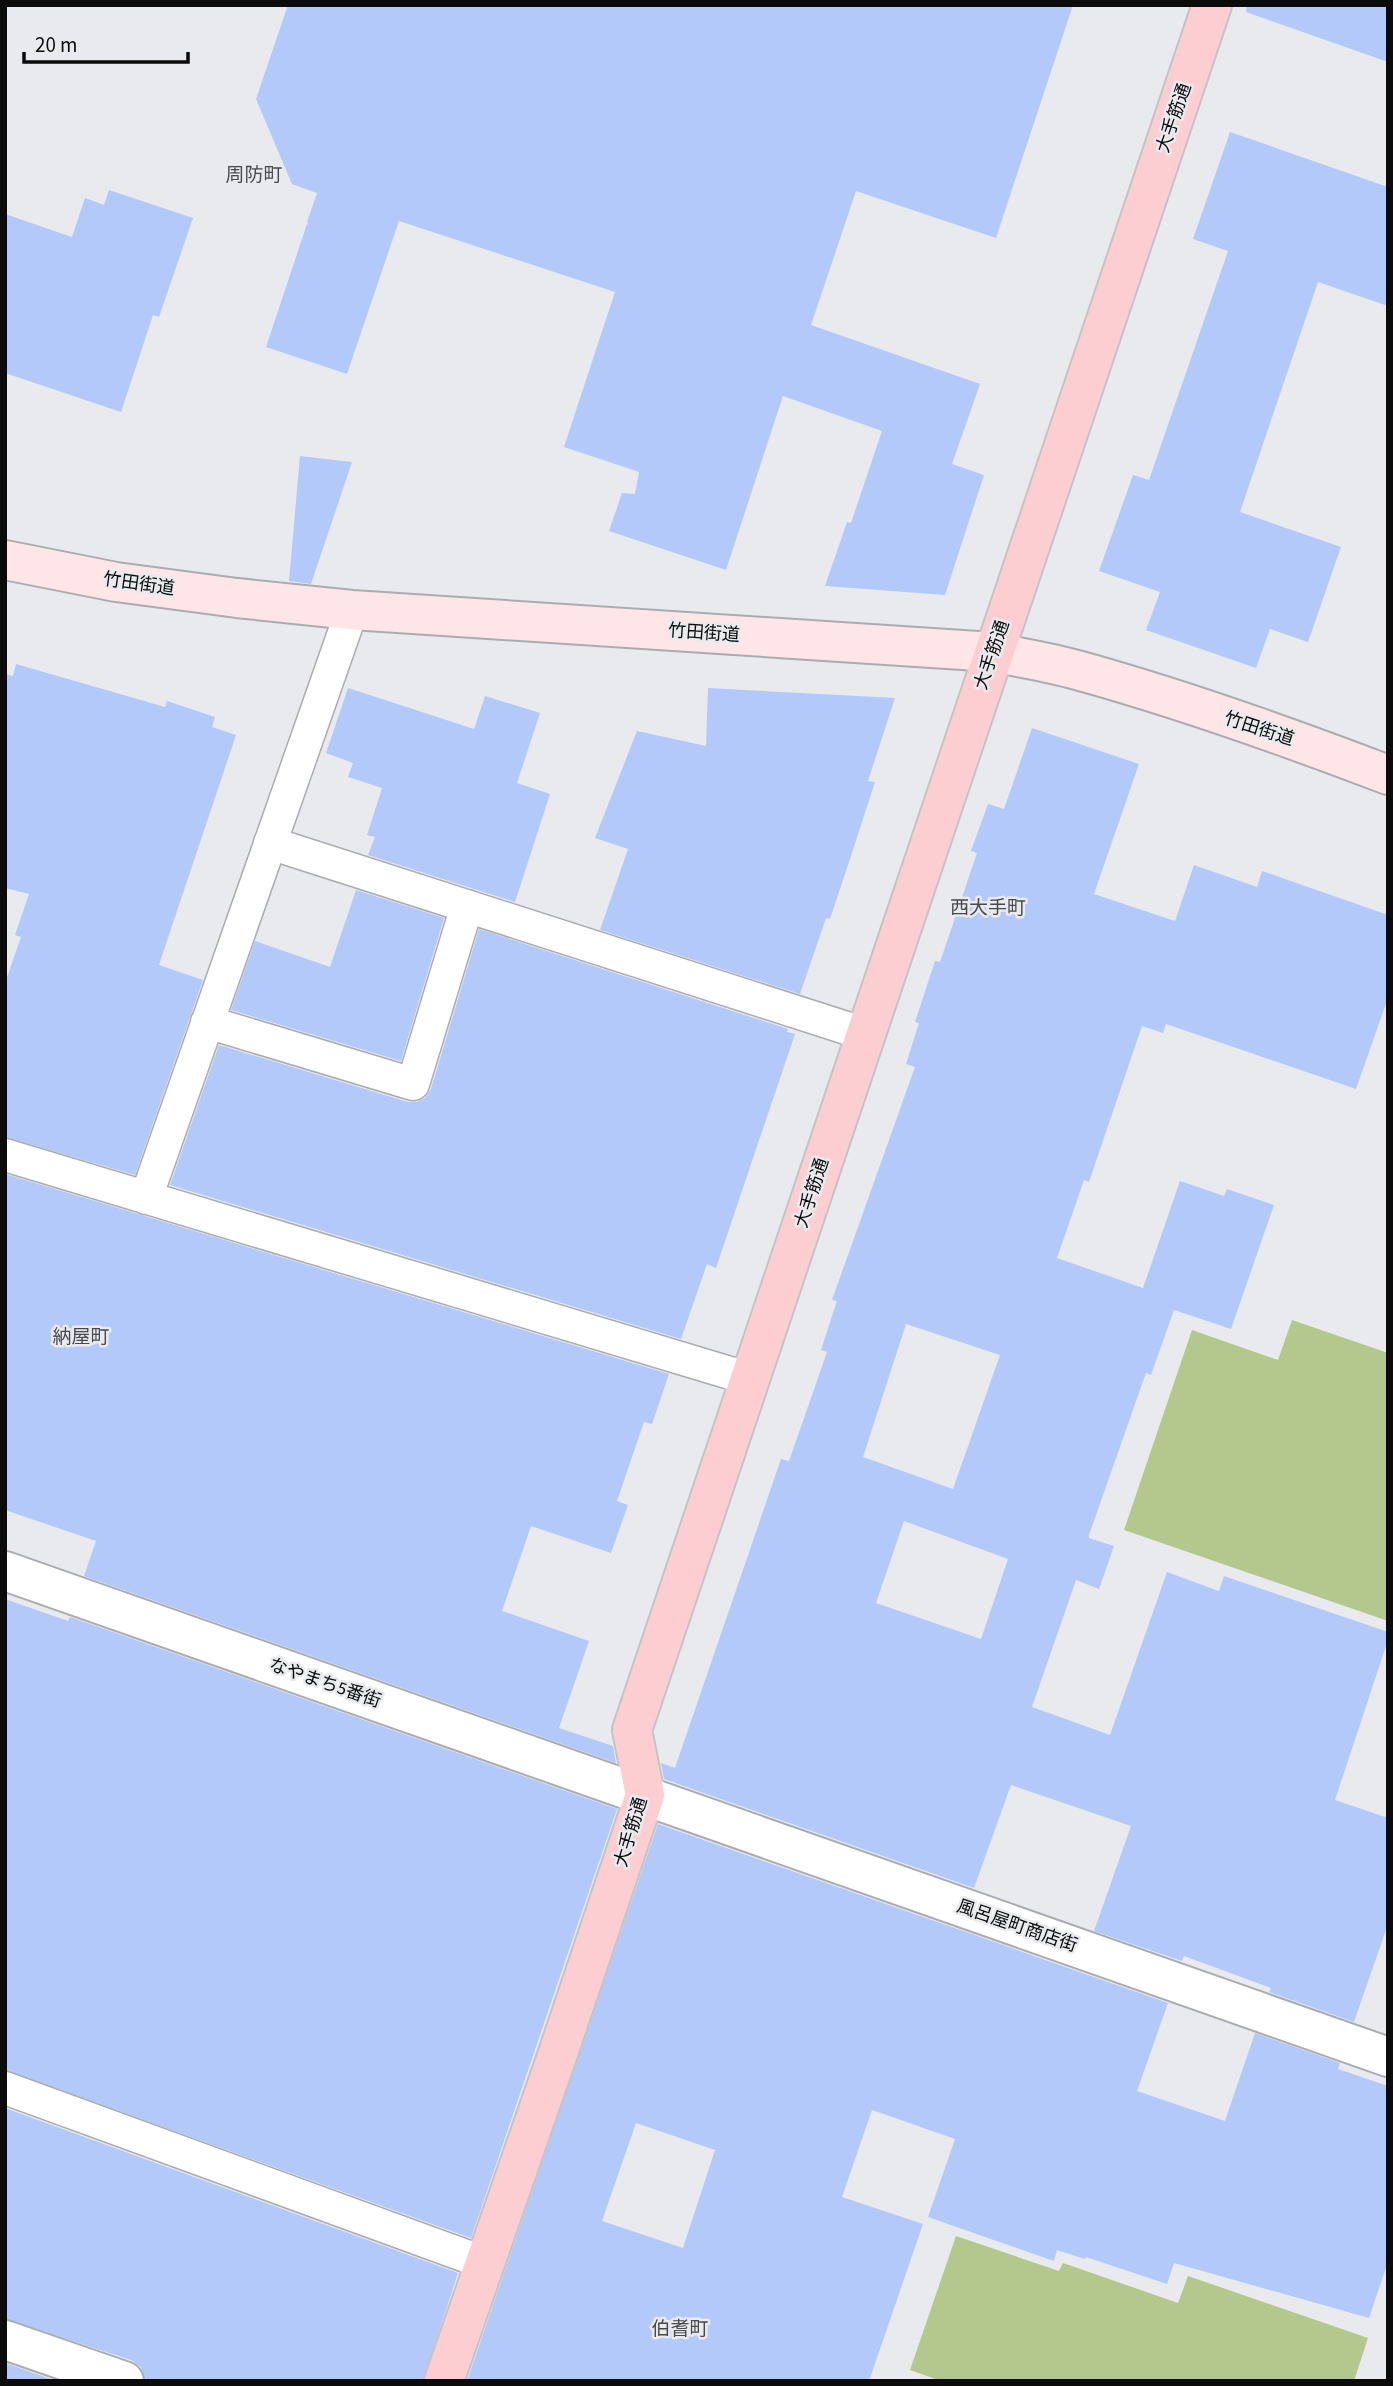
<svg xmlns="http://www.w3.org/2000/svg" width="1393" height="2386" viewBox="0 0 1393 2386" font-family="'Source Sans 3','Noto Sans JP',sans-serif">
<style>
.green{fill:#b4c88e}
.building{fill:#b2c9f9;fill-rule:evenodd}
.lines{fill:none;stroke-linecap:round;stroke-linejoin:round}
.service-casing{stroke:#abacaf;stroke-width:35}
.minor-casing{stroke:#abacaf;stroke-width:42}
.secondary-casing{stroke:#abacaf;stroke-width:42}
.primary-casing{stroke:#c4c4c5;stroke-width:42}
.service{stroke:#fff;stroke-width:32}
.minor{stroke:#fff;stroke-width:38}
.secondary{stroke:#fee6e8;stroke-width:38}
.primary{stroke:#fcced2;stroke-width:38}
.labels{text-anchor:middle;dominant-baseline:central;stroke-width:5;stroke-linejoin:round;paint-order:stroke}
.street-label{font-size:18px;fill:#0b0b0c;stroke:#e9eaed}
.neighbourhood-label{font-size:19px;fill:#494a4d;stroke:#e9eaed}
</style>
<rect width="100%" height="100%" fill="#e9eaed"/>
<path class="green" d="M1292 1320 1388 1353V1621L1124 1530 1192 1330 1278 1360Z
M956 2236 1059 2271 1063 2263 1178 2303 1188 2276 1368 2338 1354 2381H941L910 2370Z"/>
<path class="building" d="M288 5H1073L996 238 856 191 811 325 980 384 952 464 984 475 945 595 825 586 847 522 851 523 882 431 783 396 726 570 609 531 622 493 635 494 639 472 564 447 615 292 399 221 347 374 266 347 307 224 309 225 307 222 317 193 292 184 256 99Z
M1247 5H1388V62L1246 12Z
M1230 132 1388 187V306L1318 282 1240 512 1341 547 1308 642 1270 629 1256 668 1146 630 1160 592 1099 571 1133 475 1149 480 1228 251 1193 239Z
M109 190 193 218 159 317 153 315 121 412 5 373V214L72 237 85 198 104 205Z
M300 456 352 462 311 584 289 581Z
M16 664 165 707 167 701 215 717 212 727 236 735 159 965 203 980 135 1175 5 1137V983L21 937 15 935 29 894 5 888V674L13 676Z
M348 688 474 729 485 696 540 713 517 783 550 794 515 902 368 855 375 837 367 835 382 788 348 777 353 763 326 753Z
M708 688 895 698 868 781 875 782 850 859 830 919 826 918 800 994 600 930 628 849 595 838 637 731 706 746Z
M1032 728 1139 764 1094 894 1175 921 1194 865 1257 887 1262 871 1388 915V998L1356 1089 1166 1024 1163 1033 1142 1026 1089 1182 1084 1180 1057 1258 1143 1288 1180 1181 1224 1196 1227 1189 1274 1205 1231 1329 1174 1310 1151 1375 1146 1373 1089 1535V1538L1114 1546 1099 1589 1076 1580 1032 1707 1110 1735 1167 1572 1219 1591 1224 1576 1388 1632V1640L1335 1800 1388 1818V1924L1354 2022 1269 1992 1271 1988 1184 1956 1182 1961 1094 1931 1131 1826 1011 1785 974 1888 664 1779 661 1763 675 1768 781 1459 789 1461 827 1352 821 1350 837 1301 832 1300 915 1067 906 1064 919 1023 915 1022 935 961 940 962 977 853 971 851 988 804 1004 809ZM906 1324 1000 1355 953 1489 863 1457ZM904 1521 1008 1559 981 1639 876 1603Z
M356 890 444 918 401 1061 231 1010 255 941 330 967Z
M479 929 788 1029 787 1032 795 1034 716 1268 707 1264 681 1339 170 1185 219 1045 408 1102H417L425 1098 431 1089Z
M5 1174 669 1374 652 1424 644 1422 617 1501 628 1505 611 1553 531 1526 502 1611 589 1641 559 1728 613 1746 616 1763 84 1576 96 1541 5 1510Z
M5 1599 68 1621 70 1617 617 1809 471 2238 5 2070Z
M658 1824 1168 2003 1137 2091 1225 2121 1255 2033 1340 2063 1338 2069 1388 2086V2262L1369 2318 1174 2263 1167 2284 1086 2257 1085 2259 1057 2250 1054 2261 928 2217 955 2139 872 2110 842 2197 923 2224 869 2381H467ZM636 2123 715 2150 683 2248 602 2221Z
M5 2108 458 2273 423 2381H145L141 2367 131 2360 5 2319Z
M5 2363 56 2381H5Z"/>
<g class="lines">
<defs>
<path id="service" d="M270 843 865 1034
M207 1022 413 1084 467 906
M5 1155 750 1379
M146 1198 352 610
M5 2088 485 2263"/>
<path id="minor" d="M5 1571 1388 2057
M5 2340 124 2381"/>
<path id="secondary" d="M5 560 116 582 237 598 352 610 993 652C1021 658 1049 662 1077 670 1182 699 1286 736 1388 775"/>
<path id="primary" d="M444 2381 556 2059 645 1795 632 1730 1212 5"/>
</defs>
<use href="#service" class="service-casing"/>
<use href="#minor" class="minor-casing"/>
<use href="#secondary" class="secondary-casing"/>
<use href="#primary" class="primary-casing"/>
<use href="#service" class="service"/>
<use href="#minor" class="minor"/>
<use href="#secondary" class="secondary"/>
<use href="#primary" class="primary"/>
</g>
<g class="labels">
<g class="street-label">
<text transform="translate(1174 118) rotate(-71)">大手筋通</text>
<text transform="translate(139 584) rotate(8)">竹田街道</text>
<text transform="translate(704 633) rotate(4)">竹田街道</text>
<text transform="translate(992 655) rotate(-71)">大手筋通</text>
<text transform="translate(1259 729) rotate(18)">竹田街道</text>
<text transform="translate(812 1193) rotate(-72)">大手筋通</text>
<text transform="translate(325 1683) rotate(19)">なやまち5番街</text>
<text transform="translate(631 1832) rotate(-73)">大手筋通</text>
<text transform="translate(1017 1926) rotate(19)">風呂屋町商店街</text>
</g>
<g class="neighbourhood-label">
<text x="254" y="175">周防町</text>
<text x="988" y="908">西大手町</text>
<text x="81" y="1337">納屋町</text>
<text x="680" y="2329">伯耆町</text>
</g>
</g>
<rect width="1393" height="2386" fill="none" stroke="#0b0b0c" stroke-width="14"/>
<path d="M24 52v10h164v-10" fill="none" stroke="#0b0b0c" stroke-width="3.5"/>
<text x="35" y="52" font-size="21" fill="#0b0b0c" stroke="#e9eaed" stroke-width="5" paint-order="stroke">20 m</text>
</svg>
